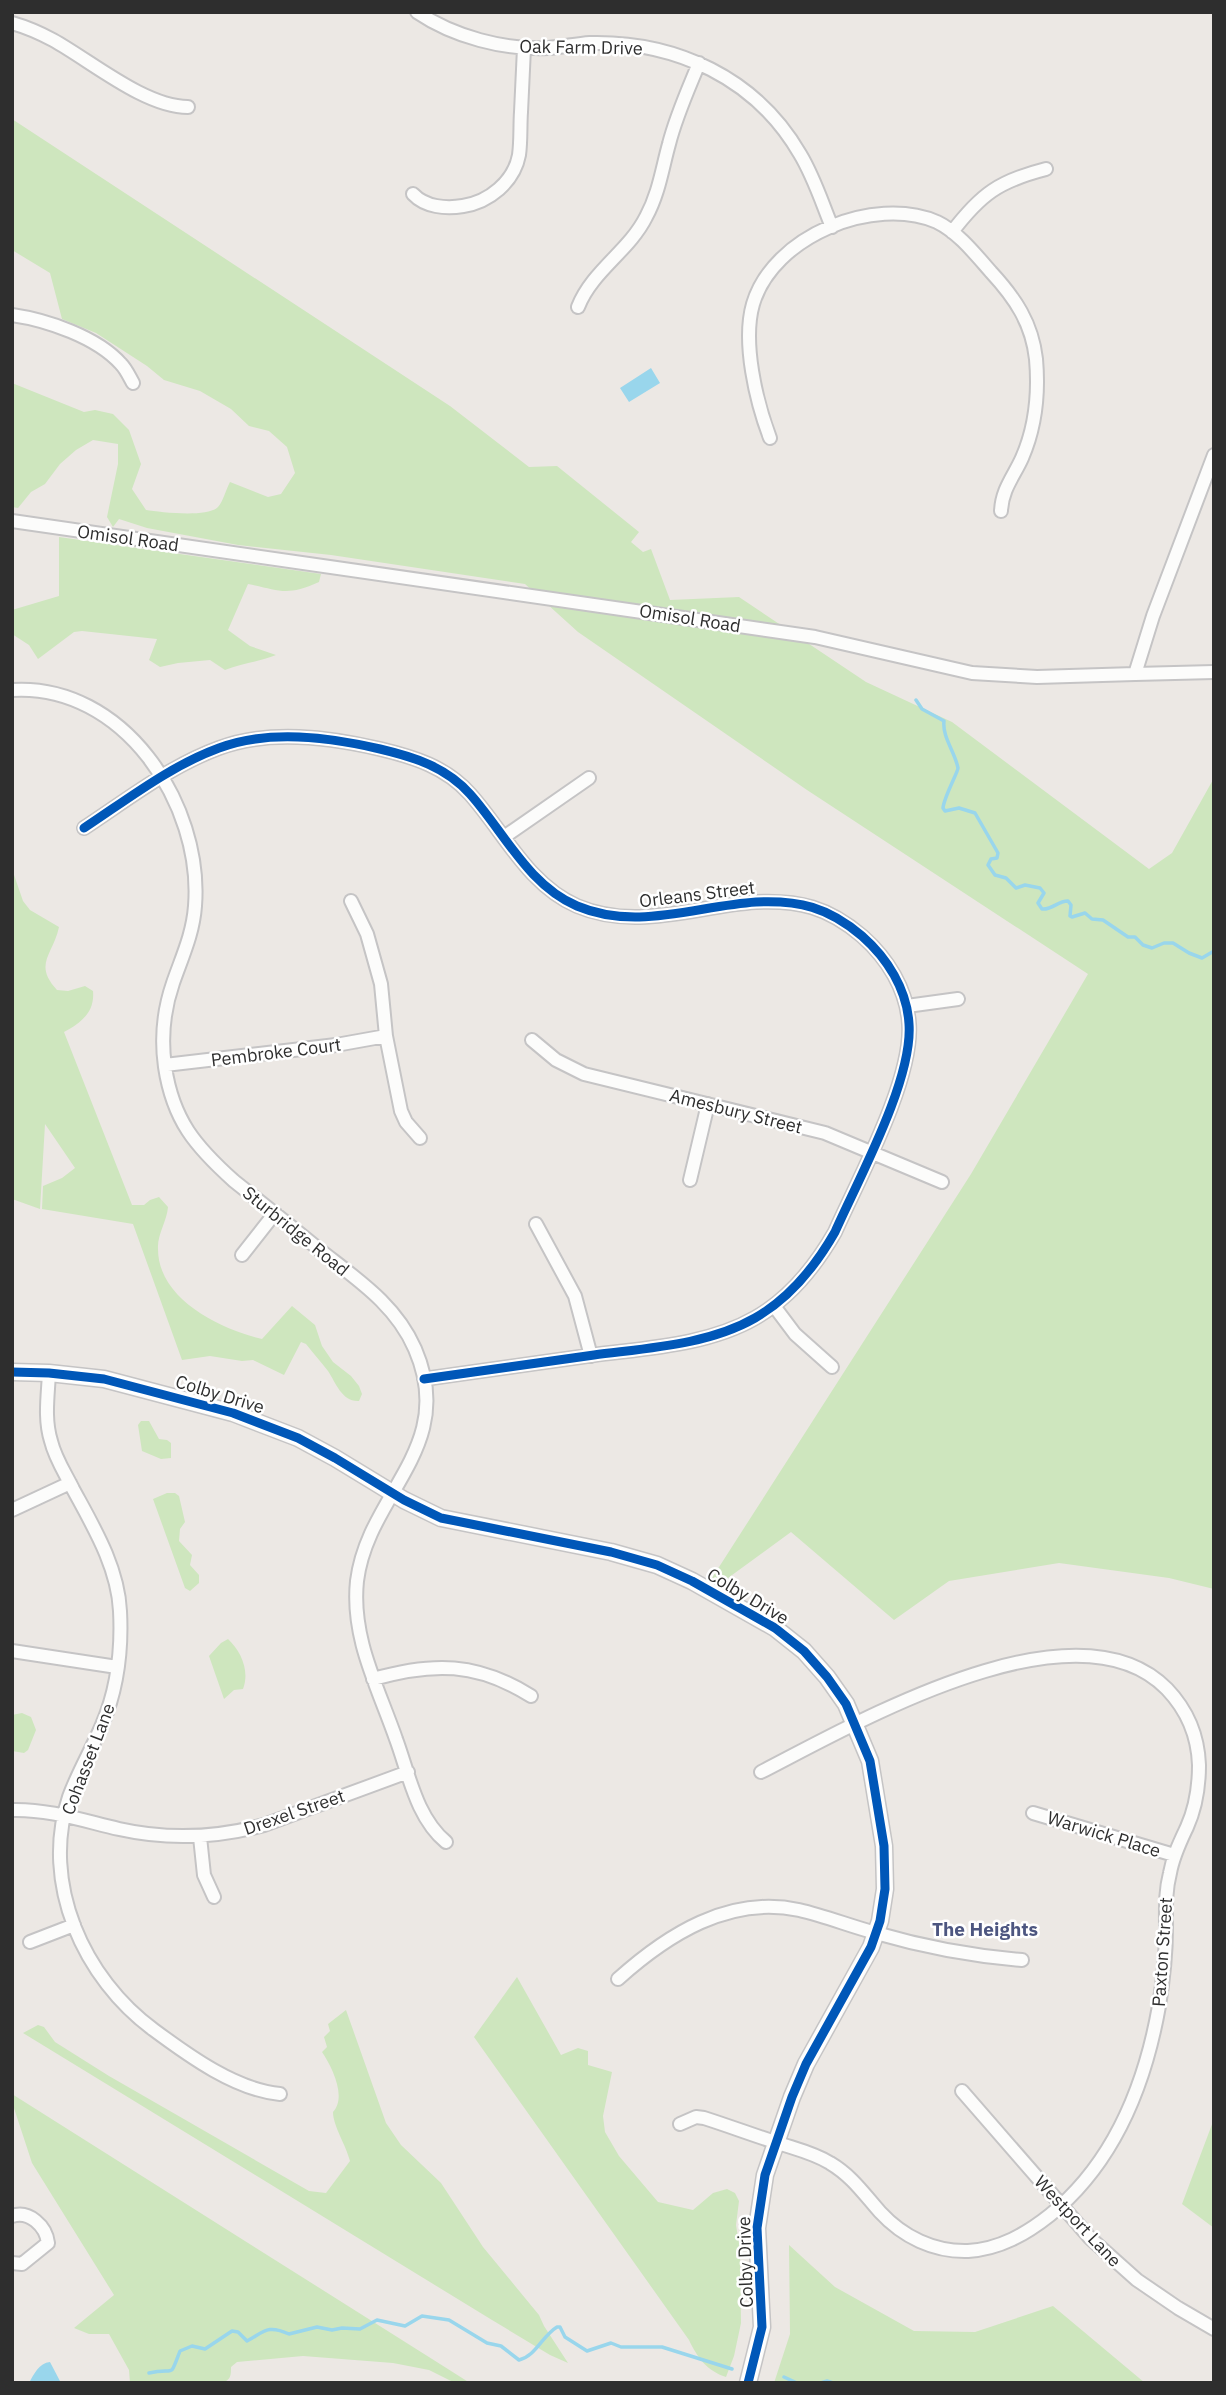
<svg xmlns="http://www.w3.org/2000/svg" width="1226" height="2395" viewBox="0 0 1226 2395" font-family="'IBM Plex Sans',sans-serif">
<style>
.green{fill:#cee6be}
.water{fill:#99d6ec}
.lines{fill:none;stroke-linecap:round;stroke-linejoin:round}
.stream{stroke:#99d6ec;stroke-width:3.5}
.minor-casing{stroke:#c5c4c5;stroke-width:16}
.tertiary-casing{stroke:#c5c4c5;stroke-width:19}
.minor{stroke:#fcfcfb;stroke-width:12}
.tertiary{stroke:#fcfcfb;stroke-width:16}
.cycleway-casing{stroke:#fff;stroke-width:13}
.cycleway{stroke:#0057b8;stroke-width:9}
.labels{text-anchor:middle;dominant-baseline:central;stroke-width:5;stroke-linejoin:round;paint-order:stroke}
.street-label{font-size:18px;fill:#2e2e2e;stroke:#fff}
.neighbourhood-label{font-size:19px;font-weight:bold;fill:#4d5680;stroke:#fff}
</style>
<rect width="100%" height="100%" fill="#ece8e4"/>
<path class="green" d="M12 119 450 406 529 467 557 466 639 532 631 542 643 552 651 549 670 600 739 597 866 682 952 722 1149 869 1172 853 1214 778V1589L1169 1578 1059 1563 949 1581 894 1620 791 1532 728 1578 725 1584 712 1578 971 1174 1088 974 807 790 578 632 525 584 331 555 238 545 147 528 119 519 113 527 107 517 118 464V444L93 440 76 450 60 464 45 484 31 492 18 508 12 507V383L84 412 95 410 113 414 129 430 141 464 132 489 146 510C160 512 207 518 218 507 223 502 226 489 230 482L268 497 281 494 295 473 287 447 269 431 249 426 231 409 200 391 164 380 147 366 96 333 62 319 50 273 12 250Z
M59 537 321 574 319 582C286 597 279 590 248 584L228 630 250 646 276 655C259 662 242 663 225 670L210 660 178 663 160 667 149 660 157 639 82 631 74 632 38 659 29 645 12 634V610L59 596Z
M12 869 23 901 30 910 59 927C53 955 33 964 57 990L68 991 85 986 93 991C95 1012 81 1023 64 1032L132 1205H144L150 1200 159 1197 168 1207C167 1221 157 1235 158 1249 158 1299 220 1329 262 1339L292 1306 315 1325 322 1346 333 1362 351 1376 359 1386 362 1394 359 1401C342 1402 336 1383 328 1371 321 1362 313 1353 306 1344L301 1342 284 1375 253 1360 242 1361 210 1356 182 1360 133 1224 42 1209 43 1186 62 1178 75 1168 45 1124 40 1209 12 1199Z
M141 1421H149L159 1439 167 1440 171 1443V1458L161 1459 142 1451 138 1425Z
M167 1493H175L179 1496 185 1522 180 1529 179 1541 192 1555 190 1565 199 1575V1583L190 1591 185 1588 153 1499Z
M228 1639C241 1651 250 1671 243 1689L234 1690 224 1699 209 1656 221 1643Z
M22 1713 31 1717 36 1730 28 1750 24 1753 12 1751V1715Z
M517 1977 561 2055 578 2048 588 2051V2065L612 2072 603 2116 605 2132 619 2156 658 2202 693 2210 713 2193 727 2189 735 2193 739 2201 736 2225 740 2250 741 2323 734 2356 726 2377C707 2371 697 2357 689 2340L474 2037Z
M346 2010 386 2123 401 2145 441 2183 483 2247 539 2315 544 2326 568 2363 550 2355 492 2320 23 2033 38 2025 44 2027 55 2042 109 2076 309 2191 326 2193 350 2161C346 2145 333 2126 333 2112 347 2097 332 2067 322 2052L327 2047 324 2037 330 2031 328 2024Z
M12 2094 440 2364 470 2383H455L429 2370 393 2363 303 2356 237 2362 231 2367C231 2375 231 2380 222 2383H130L129 2370 109 2334H89L74 2328 114 2295 32 2163 12 2102Z
M1214 2119V2228L1182 2204Z
M789 2245 835 2287 914 2331 975 2332 1053 2306 1145 2383H774L790 2334Z"/>
<path class="water" d="M651 368 660 383 629 402 620 388Z
M50 2362 61 2383H29C34 2374 39 2363 50 2362Z"/>
<g class="lines">
<path class="stream" d="M916 700 922 709 944 721C942 737 955 752 958 768 958 772 944 797 943 808L945 811 959 808 975 813 998 853 997 858 991 859 988 865 995 875 1006 878 1016 888 1025 885 1040 888 1044 893 1038 903 1042 909C1053 910 1057 901 1068 901L1071 905 1070 916 1072 917 1085 913 1092 919 1103 920 1128 937H1135L1143 945 1152 948 1164 943H1173L1189 953 1202 958 1214 951
M149 2373C176 2367 169 2380 180 2351L192 2346 205 2349 232 2331 238 2332 247 2341C264 2332 267 2324 289 2334L317 2327 332 2330 342 2328 360 2329 377 2320 405 2326 422 2316 449 2320 487 2343 501 2346 519 2360C536 2356 542 2336 557 2327H560L565 2337 587 2351 611 2343 621 2347H662L732 2369
M784 2377 797 2383
M821 2383 827 2381 833 2383"/>
<defs>
<path id="minor" d="M417 12C454 37 504 50 548 48 562 47 576 44 590 43 676 41 756 78 800 154 814 177 822 203 832 227
M12 23C26 27 40 33 53 40 91 61 145 107 188 107
M413 194C425 207 446 209 463 206 489 202 514 182 519 155 521 141 520 126 521 112 522 91 523 69 524 48
M952 232C981 194 999 181 1046 169
M578 307C592 271 629 251 646 217 659 193 662 169 669 144 676 116 688 90 699 63
M12 315C47 320 97 337 121 364 126 369 129 376 133 383
M770 438C756 401 742 342 753 304 773 236 874 195 937 222 958 232 976 255 991 272 1015 298 1032 323 1036 359 1039 393 1036 426 1022 458 1014 476 1002 489 1001 511
M12 521 815 637 972 673 1037 677 1135 674 1153 616 1214 455
M1135 674 1214 672
M12 690C123 683 203 804 195 906 193 934 182 957 173 983 164 1009 161 1039 165 1067 173 1120 195 1146 234 1181 263 1204 292 1227 321 1251 358 1280 396 1305 415 1349 458 1448 368 1493 357 1581 351 1638 378 1687 396 1739 409 1774 416 1817 446 1842
M84 828C128 799 170 766 219 748 269 729 329 737 380 749 414 757 446 767 470 794 504 832 528 885 577 906 636 931 696 906 756 902 799 900 828 907 862 936 887 958 907 989 909 1024 913 1080 858 1180 835 1232 815 1267 790 1298 755 1318 708 1345 647 1348 594 1355 537 1363 481 1371 424 1379
M504 837 589 778
M351 901 367 934 381 984 386 1036 401 1111 406 1122 420 1138
M907 1006 958 999
M532 1040 556 1060 584 1074 825 1133 942 1182
M165 1065 336 1045 386 1036
M690 1180 708 1104
M536 1224 575 1296 591 1356
M242 1255 275 1213
M774 1306 795 1334 832 1367
M49 1373C48 1395 44 1419 51 1441 55 1458 65 1473 73 1489 93 1526 118 1567 120 1611 122 1649 117 1690 102 1725 92 1749 78 1772 69 1797 40 1883 84 1979 154 2030 189 2056 236 2090 280 2094
M12 1510 70 1483
M12 1651 117 1667
M373 1679C433 1662 477 1662 531 1696
M12 1810C49 1809 84 1821 119 1829 168 1840 216 1838 264 1825L408 1772
M1033 1813 1174 1855
M200 1837 204 1875 214 1897
M30 1942 74 1925
M618 1979C667 1935 729 1895 799 1910 825 1916 850 1926 876 1933 924 1947 972 1956 1022 1960
M962 2091 1090 2238 1137 2280 1178 2308 1214 2329
M680 2124 696 2117 704 2118C729 2126 753 2135 778 2143 796 2149 814 2153 830 2163 852 2176 864 2194 880 2212 903 2237 934 2252 968 2251 1000 2249 1026 2234 1050 2215 1114 2163 1145 2085 1159 2006 1163 1981 1166 1954 1166 1929 1166 1910 1165 1892 1170 1873 1173 1856 1180 1842 1187 1827 1196 1807 1199 1785 1199 1765 1198 1735 1187 1710 1167 1689 1075 1595 853 1725 761 1772
M12 2216C29 2210 46 2226 48 2243L22 2264 12 2263"/>
<path id="tertiary" d="M12 1372 49 1373 104 1379 233 1413 298 1438 335 1458 404 1500 441 1518 611 1552 657 1565 692 1581 775 1628 804 1651 827 1677 846 1704 870 1761 884 1846 885 1889 880 1921 871 1947 806 2064 792 2097 765 2175 757 2228 762 2327 748 2383"/>
</defs>
<use href="#minor" class="minor-casing"/>
<use href="#tertiary" class="tertiary-casing"/>
<use href="#minor" class="minor"/>
<use href="#tertiary" class="tertiary"/>
<defs>
<path id="cycleway" d="M84 828C128 799 170 766 219 748 269 729 329 737 380 749 414 757 446 767 470 794 504 832 528 885 577 906 636 931 696 906 756 902 799 900 828 907 862 936 887 958 907 989 909 1024 913 1080 858 1180 835 1232 815 1267 790 1298 755 1318 708 1345 647 1348 594 1355 537 1363 481 1371 424 1379
M12 1372 49 1373 104 1379 233 1413 298 1438 335 1458 404 1500 441 1518 611 1552 657 1565 692 1581 775 1628 804 1651 827 1677 846 1704 870 1761 884 1846 885 1889 880 1921 871 1947 806 2064 792 2097 765 2175 757 2228 762 2327 748 2383"/>
</defs>
<use href="#cycleway" class="cycleway-casing"/>
<use href="#cycleway" class="cycleway"/>
</g>
<g class="labels">
<g class="street-label">
<text transform="translate(581 47) rotate(1)">Oak Farm Drive</text>
<text transform="translate(128 538) rotate(8)">Omisol Road</text>
<text transform="translate(690 618) rotate(9)">Omisol Road</text>
<text transform="translate(697 894) rotate(-7)">Orleans Street</text>
<text transform="translate(276 1052) rotate(-7)">Pembroke Court</text>
<text transform="translate(736 1111) rotate(14)">Amesbury Street</text>
<text transform="translate(296 1231) rotate(39)">Sturbridge Road</text>
<text transform="translate(220 1394) rotate(17)">Colby Drive</text>
<text transform="translate(748 1596) rotate(31)">Colby Drive</text>
<text transform="translate(88 1759) rotate(-69)">Cohasset Lane</text>
<text transform="translate(294 1812) rotate(-19)">Drexel Street</text>
<text transform="translate(1104 1834) rotate(17)">Warwick Place</text>
<text transform="translate(1162 1952) rotate(-86)">Paxton Street</text>
<text transform="translate(1078 2221) rotate(47)">Westport Lane</text>
<text transform="translate(745 2262) rotate(-92)">Colby Drive</text>
</g>
<g class="neighbourhood-label">
<text x="985" y="1929">The Heights</text>
</g>
</g>
<rect width="1226" height="2395" fill="none" stroke="#2e2e2e" stroke-width="28"/>
</svg>
